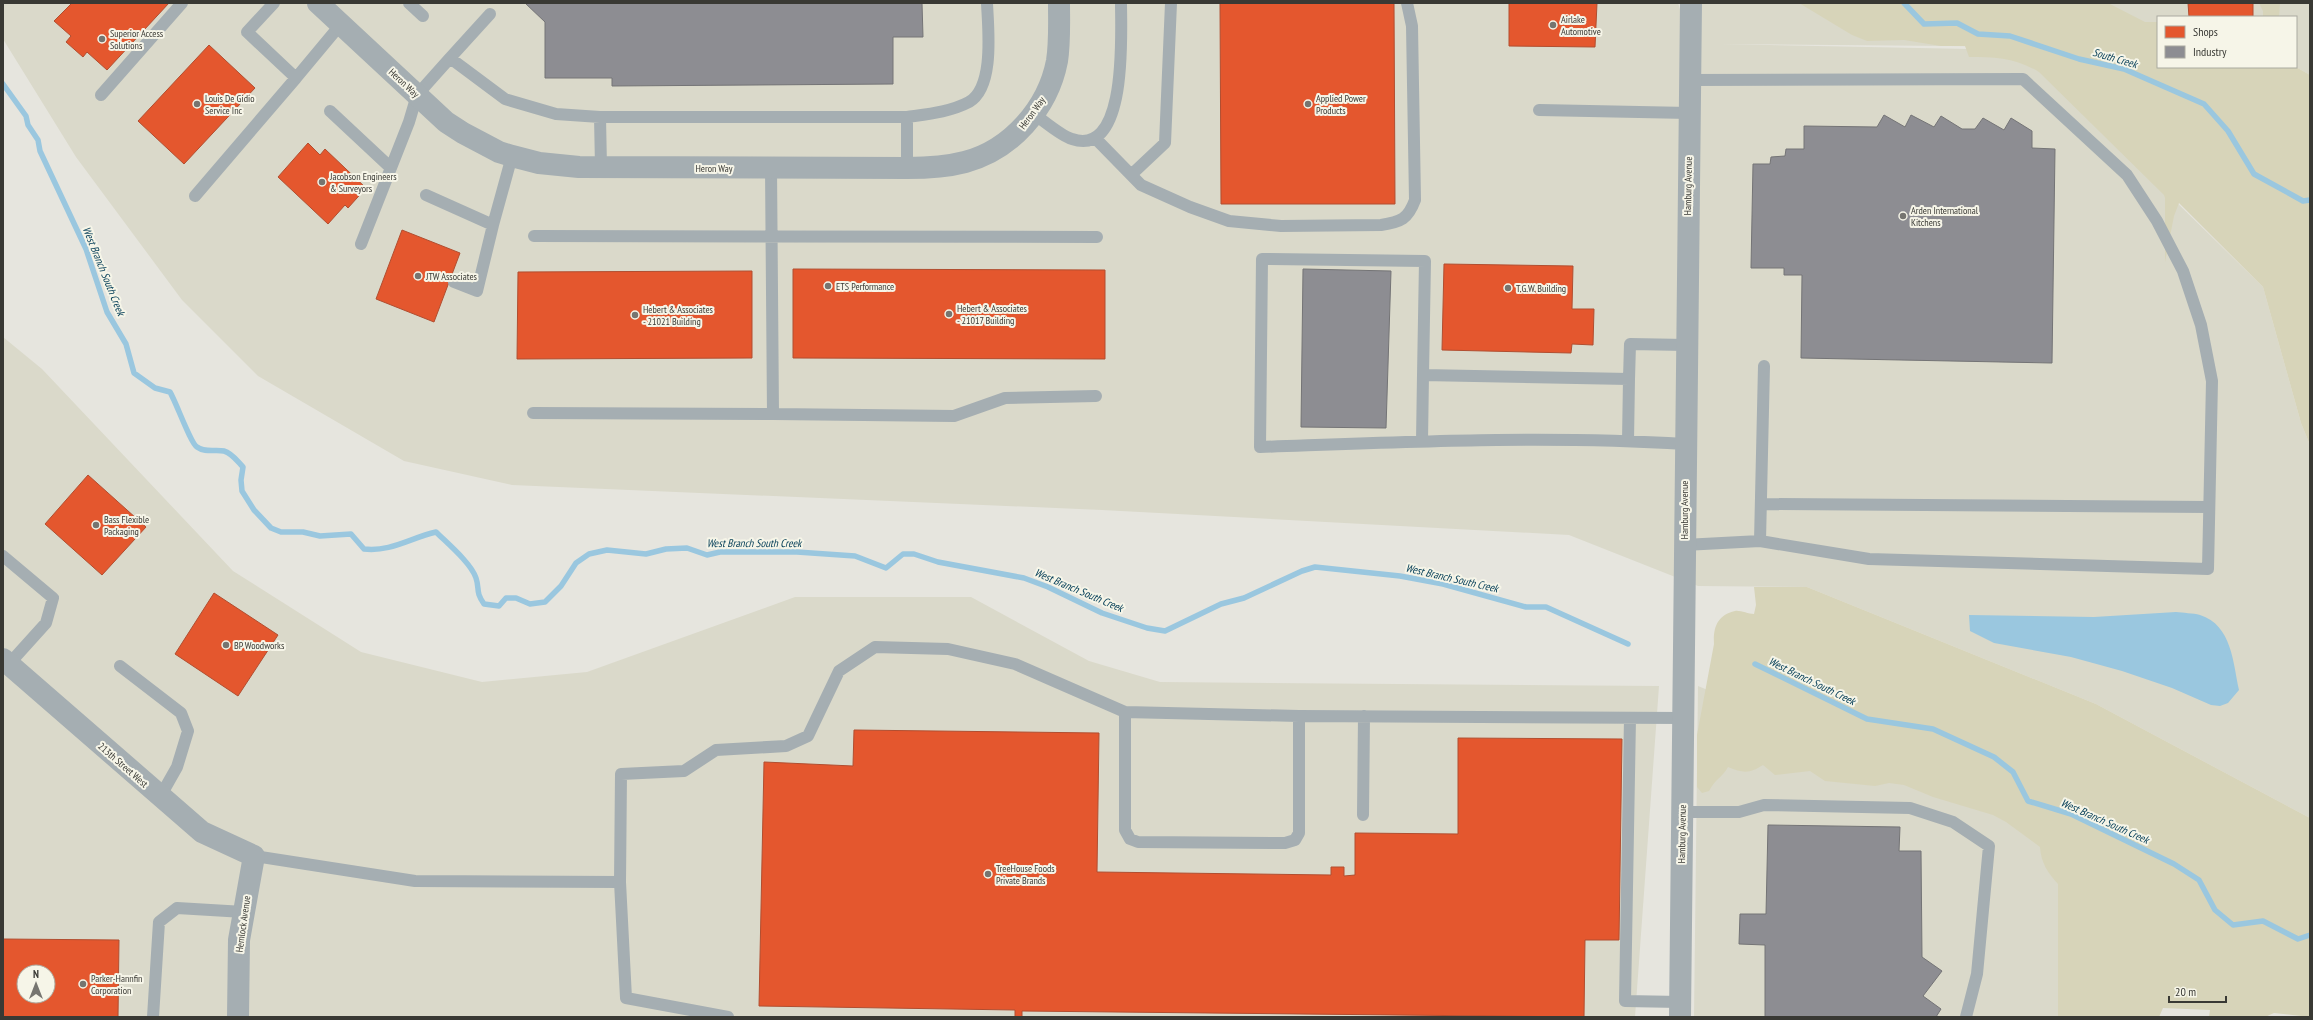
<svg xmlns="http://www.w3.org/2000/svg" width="2313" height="1020" viewBox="0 0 2313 1020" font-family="'PT Sans Narrow',sans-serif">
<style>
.built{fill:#dad9ca;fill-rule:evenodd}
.green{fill:#d7d4b9}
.water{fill:#9ac7df}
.shops{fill:#e4572e;stroke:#b14e30;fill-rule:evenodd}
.industry{fill:#8d8d92;stroke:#747476}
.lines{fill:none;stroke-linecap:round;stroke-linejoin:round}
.stream{stroke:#9ac7df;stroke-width:5.5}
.service{stroke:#a5aeb2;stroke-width:12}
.minor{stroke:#a5aeb2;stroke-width:22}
.tertiary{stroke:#a5aeb2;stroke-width:22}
.poi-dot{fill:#767570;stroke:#f6f5e8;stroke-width:1.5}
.labels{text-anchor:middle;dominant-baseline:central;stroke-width:4;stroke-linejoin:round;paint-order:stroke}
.poi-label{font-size:10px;fill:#393934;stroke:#f6f5e8;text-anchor:start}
.street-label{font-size:10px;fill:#393934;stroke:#f6f5e8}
.water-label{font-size:11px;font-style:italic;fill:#09415a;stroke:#f6f5e8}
</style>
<rect width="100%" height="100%" fill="#e6e5de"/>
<path class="built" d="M3 3H1678L1690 42 1691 3H2310V75L2296 67V17H2158V48L1719 44 2021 50 2263 287 2301 423 2310 445V818L2096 704 1807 587 1698 586 1569 535 1102 510 512 485 404 461 258 376 182 300 76 157 3 39Z
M3 337 42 369 233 571 361 652 482 682 587 672 795 597H971L1089 661 1160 682 1659 686 1635 1017H3ZM24 972H48V996H24Z
M1698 686 2153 875 2155 1017H1694Z"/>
<path class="green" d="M1799 3H2108L2145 22H2158V67H2296L2310 75V445L2301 423 2263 287 2179 203 2174 216 2165 262V198L2164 195 2039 72C2016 58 1995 57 1969 57L1965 46H1941L1904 40 1867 41 1852 35Z
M2259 3H2280L2279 17H2263V11Z
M1754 587H1807L2096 704 2310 818V1017L2274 1013 2265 1017H2209L2210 1010 2163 1008 2159 1017H2058V884C2048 873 2041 863 2040 847L2006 822 1993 815 1933 797 1904 785 1889 783 1875 786 1825 781 1810 771 1775 775 1763 765C1749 774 1743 773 1728 767 1722 778 1716 778 1709 791L1702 793 1697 787V735L1714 644C1713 628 1717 615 1735 611 1740 610 1748 614 1754 614L1756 605Z"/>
<path class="water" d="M2176 612C2183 613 2193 613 2200 615 2232 625 2233 663 2239 690L2228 703 2220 706 2211 705 2172 688 2122 671 2071 657 1994 643 1970 631 1969 615 2094 617Z"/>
<path class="shops" d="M72 3H169L107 70 87 52 83 57 66 42 71 36 54 21Z
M1220 3H1394L1395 204H1221Z
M1509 3H1597L1595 47 1509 46Z
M2188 3H2253V17H2189Z
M209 45 255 88 184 164 138 121Z
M308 143 320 155 325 149 366 188 348 208 345 205 328 224 278 177Z
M402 230 460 253 434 322 376 299Z
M1444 264 1573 266 1572 309H1594L1593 345 1572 344 1571 353 1442 350Z
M793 269 1105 270V359L793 358Z
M752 271V358L517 359 518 272Z
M88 475 146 527 102 575 45 524Z
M214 593 278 635 238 696 175 654Z
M854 730 1099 733 1097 872 1331 875V867H1344V876L1355 875V833L1458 834V738L1622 739 1619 940H1585L1584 1017 1022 1011V1017H1015V1010L759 1006 764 762 853 766Z
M3 939 119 940 118 1017H3ZM24 972H48V996H24Z"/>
<path class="industry" d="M525 3H922L923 37H893V84L612 86V78H545V22Z
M1884 115 1905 127 1911 115 1934 127 1941 116 1962 129H1975L1983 118 2004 130 2011 118 2032 131V148L2055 149 2052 363 1801 358 1802 275H1784V268H1751L1753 164H1770L1771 157 1785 156 1786 149H1804V126L1877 127Z
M1303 269 1391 271 1386 428 1301 427Z
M1768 825 1900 827 1899 851H1921L1922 957 1942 971 1923 996 1941 1009 1936 1017H1765V945L1739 944 1740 914H1766Z"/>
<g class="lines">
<path class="stream" d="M1904 3 1924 24 1957 23 1978 34 2010 36 2079 59 2124 69 2204 104 2228 131 2254 174 2303 201 2310 200
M3 84 26 116 28 125 38 140 40 151 86 249 107 312 126 344 134 373 155 388 170 392C176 402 191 444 197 447 205 453 216 449 224 451 232 453 238 462 243 467L241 480 242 491 254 510 271 528 281 532H303L320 536 351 534 364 549C391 552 410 538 436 532 447 543 471 563 476 578 480 590 475 591 484 604L499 606 506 598H516L530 604 545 602 561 586 576 563 589 554 607 550 646 554 666 549 687 548 707 555 720 552H797L855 556 886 568 903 554H914L938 562 1024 578 1048 587 1102 613 1147 628 1165 631 1221 604 1244 598 1302 571 1315 567 1400 576 1443 584 1526 607H1546L1628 644
M1755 664 1867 719 1933 729 1994 757 2013 772 2028 801 2071 814 2174 864 2199 880 2215 910 2233 925 2263 921 2298 939 2310 935"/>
<path class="service" d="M274 3 247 32 296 78 341 24
M409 3 423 16
M450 58 490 14
M101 95 182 3
M1539 110 1689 113
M330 111 391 168
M1034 114C1044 121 1061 136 1072 139 1128 158 1121 34 1121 3
M907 117C928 114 950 112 969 102 995 87 988 28 987 3
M1096 139 1141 185 1190 207 1229 221 1281 226 1381 225C1401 222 1408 219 1415 200L1412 26 1407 3
M601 167 600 117H907V168
M1131 175 1165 143 1171 3
M426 195 493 225 512 156
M195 196 296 78
M534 236 1097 237
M361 244 409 122 417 95 450 58 505 99 556 114 600 117
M454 282 477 291 493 225
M533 413 773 414 771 168
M773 414 954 416 1005 398 1096 396
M1422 441 1423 375
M1628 441 1629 379
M1685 444C1544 435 1402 442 1260 447L1262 259 1425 261 1423 375 1629 379 1630 344 1686 345
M1761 504 2209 507
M1760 541 1764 366
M1684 545 1760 541 1869 559 2208 569 2212 381 2201 325 2183 271 2157 221 2127 175 2023 79 1689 80
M3 556 53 598 46 623 9 664
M120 666 181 713 188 731 177 767 160 797
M1125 712V830L1130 839 1138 842 1285 843 1295 840 1299 833V716
M1630 718 1625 1001 1680 1002
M1683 812H1739L1764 805 1910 808 1953 822 1989 846 1977 974 1966 1017
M1363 815 1364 716
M254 856 415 881 620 882 626 998 728 1017
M620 882 621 774 684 771 716 750 786 746 808 736 839 671 875 647 948 649 1015 664 1125 712 1299 716 1683 718
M153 1017 159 922 177 908 244 912"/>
<path class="minor" d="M318 3 446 122 463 133 499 152 512 156 539 163 579 167 907 168C927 168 946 167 965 162 1011 150 1048 108 1057 61 1060 42 1059 22 1059 3
M3 659 202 832 254 856 239 940 238 1017"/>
<path class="tertiary" d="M1680 1017 1691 3"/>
</g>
<g class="poi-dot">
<circle cx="1553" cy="25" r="4"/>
<circle cx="102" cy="39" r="4"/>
<circle cx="197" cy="104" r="4"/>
<circle cx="1308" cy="104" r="4"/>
<circle cx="322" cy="182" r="4"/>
<circle cx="1903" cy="216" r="4"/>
<circle cx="418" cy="276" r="4"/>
<circle cx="828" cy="286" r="4"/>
<circle cx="1508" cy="288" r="4"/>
<circle cx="949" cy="314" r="4"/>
<circle cx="635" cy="315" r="4"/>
<circle cx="96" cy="525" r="4"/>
<circle cx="226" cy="645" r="4"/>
<circle cx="988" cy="874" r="4"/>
<circle cx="83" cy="984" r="4"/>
</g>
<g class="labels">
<g class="poi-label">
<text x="1561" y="19">Airlake<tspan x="1561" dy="12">Automotive</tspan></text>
<text x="110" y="33">Superior Access<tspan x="110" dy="12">Solutions</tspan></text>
<text x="205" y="98">Louis De Gidio<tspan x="205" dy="12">Service Inc</tspan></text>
<text x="1316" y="98">Applied Power<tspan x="1316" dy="12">Products</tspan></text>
<text x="330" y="176">Jacobson Engineers<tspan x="330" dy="12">&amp; Surveyors</tspan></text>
<text x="1911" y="210">Arden International<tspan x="1911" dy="12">Kitchens</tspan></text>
<text x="426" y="276">JTW Associates</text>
<text x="836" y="286">ETS Performance</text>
<text x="1516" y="288">T.G.W. Building</text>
<text x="957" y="308">Hebert &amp; Associates<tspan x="957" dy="12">- 21017 Building</tspan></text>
<text x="643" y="309">Hebert &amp; Associates<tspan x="643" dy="12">- 21021 Building</tspan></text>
<text x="104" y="519">Bass Flexible<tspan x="104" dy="12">Packaging</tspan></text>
<text x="234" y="645">BP Woodworks</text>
<text x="996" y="868">TreeHouse Foods<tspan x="996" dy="12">Private Brands</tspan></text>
<text x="91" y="978">Parker-Hannfin<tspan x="91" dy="12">Corporation</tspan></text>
</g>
<g class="street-label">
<text transform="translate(404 83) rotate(43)">Heron Way</text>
<text transform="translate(1032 113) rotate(-54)">Heron Way</text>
<text x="714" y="168">Heron Way</text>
<text transform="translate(1688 186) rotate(-89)">Hamburg Avenue</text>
<text transform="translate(1684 510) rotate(-90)">Hamburg Avenue</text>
<text transform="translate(123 765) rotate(41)">213th Street West</text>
<text transform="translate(1682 834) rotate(-89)">Hamburg Avenue</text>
<text transform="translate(243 924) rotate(-82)">Hemlock Avenue</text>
</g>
<g class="water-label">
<text transform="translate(2115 58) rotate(16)">South Creek</text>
<text transform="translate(104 271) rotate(68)">West Branch South Creek</text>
<text x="754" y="543">West Branch South Creek</text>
<text transform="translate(1452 578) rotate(13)">West Branch South Creek</text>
<text transform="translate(1079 590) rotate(23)">West Branch South Creek</text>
<text transform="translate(1812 681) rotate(26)">West Branch South Creek</text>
<text transform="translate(2105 821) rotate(24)">West Branch South Creek</text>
</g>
</g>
<rect width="2313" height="1020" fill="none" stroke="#393934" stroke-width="8"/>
<rect x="2157" y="16" width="140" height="52" fill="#f6f5e8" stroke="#aaaaa0"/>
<rect x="2165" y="26" width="20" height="12" fill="#e4572e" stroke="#aaaaa0"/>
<text x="2193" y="36" font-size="12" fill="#393934">Shops</text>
<rect x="2165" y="46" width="20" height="12" fill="#8d8d92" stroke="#aaaaa0"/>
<text x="2193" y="56" font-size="12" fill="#393934">Industry</text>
<g transform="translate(36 984)"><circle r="19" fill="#f6f5e8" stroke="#aaaaa0"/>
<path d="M0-3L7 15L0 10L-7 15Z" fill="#767570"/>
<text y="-6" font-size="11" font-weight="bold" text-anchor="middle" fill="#393934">N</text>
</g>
<path d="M2169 996v6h57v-6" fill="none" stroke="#393934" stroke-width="2"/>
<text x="2175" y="996" font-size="12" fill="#393934" stroke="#f6f5e8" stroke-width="3" paint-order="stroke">20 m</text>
</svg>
